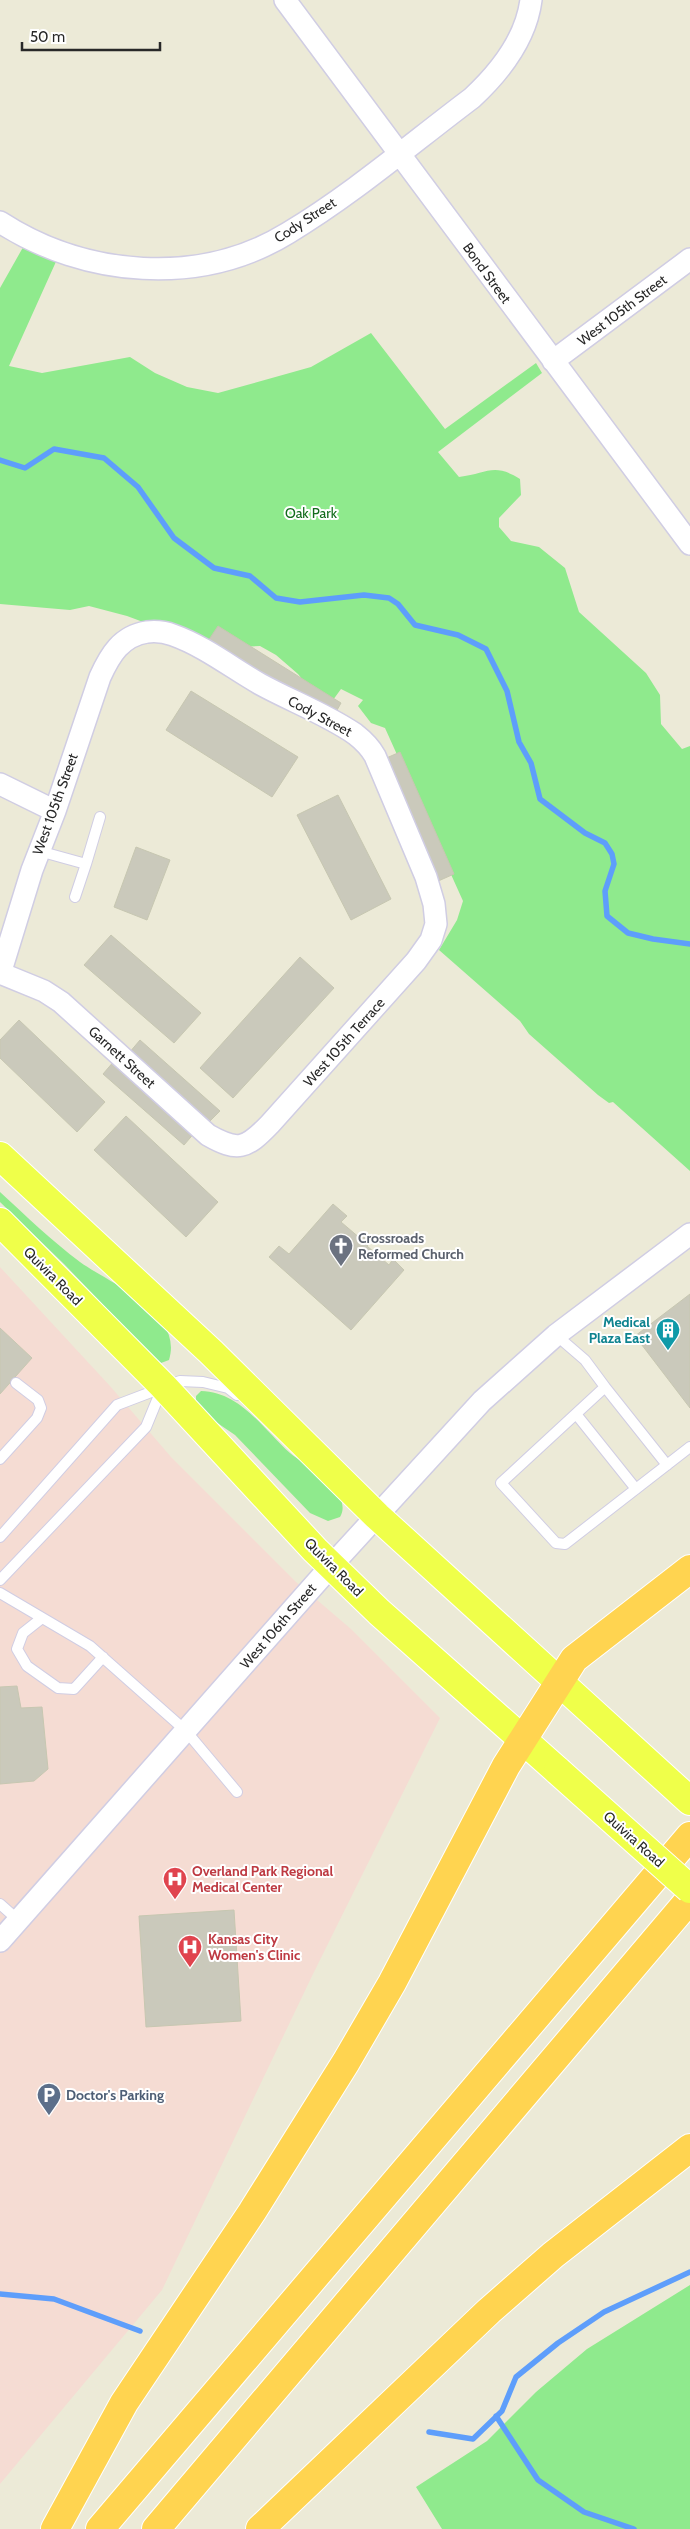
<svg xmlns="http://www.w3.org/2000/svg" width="690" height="2529" viewBox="0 0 690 2529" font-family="Cabin,sans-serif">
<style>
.medical{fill:#f5dcd3}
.green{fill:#8fea8d}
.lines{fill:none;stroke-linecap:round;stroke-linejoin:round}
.stream{stroke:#5e9efb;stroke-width:5.5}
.building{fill:#cac9bb;stroke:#c7c7b1}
.lane-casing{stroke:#d0cde3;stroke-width:12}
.street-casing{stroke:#d0cde3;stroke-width:24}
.primary-casing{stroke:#fff;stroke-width:30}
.highway-casing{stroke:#fff;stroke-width:30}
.lane{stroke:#fff;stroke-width:10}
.street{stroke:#fff;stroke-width:21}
.primary{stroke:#efff4a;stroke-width:28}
.highway{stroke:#ffd450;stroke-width:28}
.primary-bridge-casing{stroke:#fff;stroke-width:30;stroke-linecap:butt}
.primary-bridge{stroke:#efff4a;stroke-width:28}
.labels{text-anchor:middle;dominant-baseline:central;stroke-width:4;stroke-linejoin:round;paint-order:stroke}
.street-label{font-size:14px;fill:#282828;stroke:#fff}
.park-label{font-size:14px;fill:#126b1c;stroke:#fff}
.worship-label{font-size:14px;font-weight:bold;fill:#5b616d;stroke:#fff;text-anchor:start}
.culture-label{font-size:14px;font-weight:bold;fill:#0d838f;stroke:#fff;text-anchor:end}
.health-label{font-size:14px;font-weight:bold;fill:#be3a42;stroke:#fff;text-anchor:start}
.service-label{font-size:14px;font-weight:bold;fill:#4e5e75;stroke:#fff;text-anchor:start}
</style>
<rect width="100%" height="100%" fill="#ecead7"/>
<path class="medical" d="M0 1267 110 1386 171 1457 296 1582 351 1629 440 1718 313 1974 162 2290 0 2484Z"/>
<path class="green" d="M26 242 59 255 9 366 42 373 130 357 155 373 187 387 218 393 311 367 371 333 445 429 536 363 542 373 438 452 459 477C487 474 493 462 520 479L521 495 499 518V527L511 541 539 547 565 568 579 612 646 673 660 695 661 724 682 749 690 746V1171L613 1102 609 1103 598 1095 529 1034 520 1021 439 950 457 920 463 901 385 728 371 723 358 706 363 700 341 689 333 700 320 701 298 674 276 655 260 646 213 648 127 616 89 606 70 610 0 604V288Z
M0 1192C26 1216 52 1241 80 1262 109 1283 184 1312 169 1360L161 1363 154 1358 64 1264 0 1202Z
M201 1391C241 1392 264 1430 290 1453 298 1460 308 1464 316 1470 329 1479 350 1501 340 1517L328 1521 310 1513 235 1435 210 1418 196 1401V1396Z
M690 2285V2529H442L416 2487 487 2441 536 2392 587 2349Z"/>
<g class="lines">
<path class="stream" d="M0 460 25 468 54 449 104 458 138 487 174 538 214 568 250 576 276 598 300 602 364 595 389 598 398 604 415 625 458 635 486 649 507 691 519 742 531 763 540 799 585 833 605 843 612 854 614 864 605 891 607 916 628 933 653 939 690 944
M0 2294 54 2299 140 2331
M496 2416 538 2480 584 2512 634 2529
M429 2432 473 2439 502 2411 516 2377 558 2343 604 2312 690 2272"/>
</g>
<path class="building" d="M218 626 341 703 332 719 208 641Z
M191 691 298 757 272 797 166 730Z
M400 752 454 874 436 882 382 760Z
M338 795 391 899 351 920 297 815Z
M136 847 170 860 147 920 114 907Z
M111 935 201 1013 174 1043 84 965Z
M300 957 334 988 233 1098 200 1068Z
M19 1020 105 1102 77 1132 0 1058V1040Z
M140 1040 220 1111 208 1123 129 1053Z
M115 1060 196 1131 184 1145 103 1074Z
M126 1116 218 1202 186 1237 94 1150Z
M333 1204 347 1216 341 1222 361 1239 365 1235 371 1241 367 1246 389 1265 393 1259 404 1270 351 1330 269 1257 279 1246 289 1254Z
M690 1294V1408L635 1336Z
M0 1328 32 1358 0 1394Z
M17 1686 21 1708 42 1707 48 1769 34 1781 0 1784V1687Z
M234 1910 241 2021 146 2027 139 1916Z"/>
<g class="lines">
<defs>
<path id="lane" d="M39 851 86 864 75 897
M86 864 100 817
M556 1335 585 1360 605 1387 501 1483 556 1543 565 1544 690 1447
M605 1387 667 1465
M576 1414 636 1489
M0 1459 37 1418 41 1408 38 1400 16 1383
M0 1537 117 1405 180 1381 203 1382 228 1388 237 1395
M0 1580 146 1427 162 1388
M0 1593 90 1646 186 1731 237 1792
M42 1618 23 1633 17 1649 27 1666 58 1688 74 1689 103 1657
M0 1904 18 1920"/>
<path id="street" d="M285 0 690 544
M0 222C85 277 200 287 288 233 353 194 412 143 472 98 500 72 526 39 531 0
M553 361 690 259
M0 784 55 811
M0 974 32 870 55 811 100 677C110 655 121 636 147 632 156 631 165 632 173 635 204 646 232 668 260 684 291 701 326 714 355 734 364 741 370 747 375 756L426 877 434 904 436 924 431 940 416 961 270 1124C246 1149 238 1152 208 1135L61 1002 44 991 0 973
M0 1941 331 1566 482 1401 556 1335 690 1234"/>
<path id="primary" d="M0 1156 211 1352 377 1516 690 1801
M0 1222 163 1386 315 1550 379 1612 558 1771"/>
<path id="highway" d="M55 2529 124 2403 252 2212 346 2062 392 1983 506 1766 574 1659 690 1569
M100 2529 690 1836
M156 2529 690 1899
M260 2529 489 2311 553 2255 690 2148"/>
</defs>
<use href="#lane" class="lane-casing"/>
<use href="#street" class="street-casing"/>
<use href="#primary" class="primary-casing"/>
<use href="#highway" class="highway-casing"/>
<use href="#lane" class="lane"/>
<use href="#street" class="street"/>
<use href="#primary" class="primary"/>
<use href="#highway" class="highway"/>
<defs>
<path id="primary-bridge" d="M558 1771 690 1889"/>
</defs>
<use href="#primary-bridge" class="primary-bridge-casing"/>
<use href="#primary-bridge" class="primary-bridge"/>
</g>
<defs>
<symbol id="church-pin" viewBox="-11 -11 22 30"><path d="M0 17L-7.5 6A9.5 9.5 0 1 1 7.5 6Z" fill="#6b7280" stroke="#fff"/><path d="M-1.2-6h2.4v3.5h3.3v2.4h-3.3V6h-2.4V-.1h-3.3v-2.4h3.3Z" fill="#fff"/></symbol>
<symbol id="building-pin" viewBox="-11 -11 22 30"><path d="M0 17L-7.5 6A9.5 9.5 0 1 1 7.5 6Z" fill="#0f9aa8" stroke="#fff"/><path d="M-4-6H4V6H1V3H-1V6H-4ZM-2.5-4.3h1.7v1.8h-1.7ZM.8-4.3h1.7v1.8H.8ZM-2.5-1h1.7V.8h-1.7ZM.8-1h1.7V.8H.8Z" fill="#fff"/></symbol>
<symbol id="hospital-pin" viewBox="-11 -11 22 30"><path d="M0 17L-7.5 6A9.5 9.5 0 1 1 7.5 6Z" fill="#e0444e" stroke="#fff"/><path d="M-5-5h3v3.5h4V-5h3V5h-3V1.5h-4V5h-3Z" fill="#fff"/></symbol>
<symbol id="parking-pin" viewBox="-11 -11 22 30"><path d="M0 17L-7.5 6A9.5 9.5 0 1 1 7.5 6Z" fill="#5c6f8a" stroke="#fff"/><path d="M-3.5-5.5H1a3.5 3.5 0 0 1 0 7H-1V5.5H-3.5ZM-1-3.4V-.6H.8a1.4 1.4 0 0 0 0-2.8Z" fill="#fff"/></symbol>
</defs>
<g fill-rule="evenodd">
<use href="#church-pin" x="327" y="1232" width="28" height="38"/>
<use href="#building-pin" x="654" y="1316" width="28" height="38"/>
<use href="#hospital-pin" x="161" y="1865" width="28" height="38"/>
<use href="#hospital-pin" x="176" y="1933" width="28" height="38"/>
<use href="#parking-pin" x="35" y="2081" width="28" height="38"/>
</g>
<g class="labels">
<g class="street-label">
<text transform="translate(305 220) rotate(-33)">Cody Street</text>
<text transform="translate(487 273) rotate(54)">Bond Street</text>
<text transform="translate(622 310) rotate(-37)">West 105th Street</text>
<text transform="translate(320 716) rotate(28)">Cody Street</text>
<text transform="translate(55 804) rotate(-70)">West 105th Street</text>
<text transform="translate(344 1042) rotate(-48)">West 105th Terrace</text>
<text transform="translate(122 1057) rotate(42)">Garnett Street</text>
<text transform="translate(53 1276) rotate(45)">Quivira Road</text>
<text transform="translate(334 1567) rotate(45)">Quivira Road</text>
<text transform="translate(278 1626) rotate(-49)">West 106th Street</text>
<text transform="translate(634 1839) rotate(42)">Quivira Road</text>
</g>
<g class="park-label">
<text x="311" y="513">Oak Park</text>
</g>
<g class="worship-label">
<text x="358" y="1238">Crossroads<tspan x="358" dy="16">Reformed Church</tspan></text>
</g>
<g class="culture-label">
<text x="650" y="1322">Medical<tspan x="650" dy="16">Plaza East</tspan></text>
</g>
<g class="health-label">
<text x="192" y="1871">Overland Park Regional<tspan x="192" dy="16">Medical Center</tspan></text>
<text x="208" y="1939">Kansas City<tspan x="208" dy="16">Women's Clinic</tspan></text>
</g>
<g class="service-label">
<text x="66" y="2095">Doctor's Parking</text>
</g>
</g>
<path d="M22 42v8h138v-8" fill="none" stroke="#282828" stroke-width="2.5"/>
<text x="30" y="42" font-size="15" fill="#282828" stroke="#ffffff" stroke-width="4" paint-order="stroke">50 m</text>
</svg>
